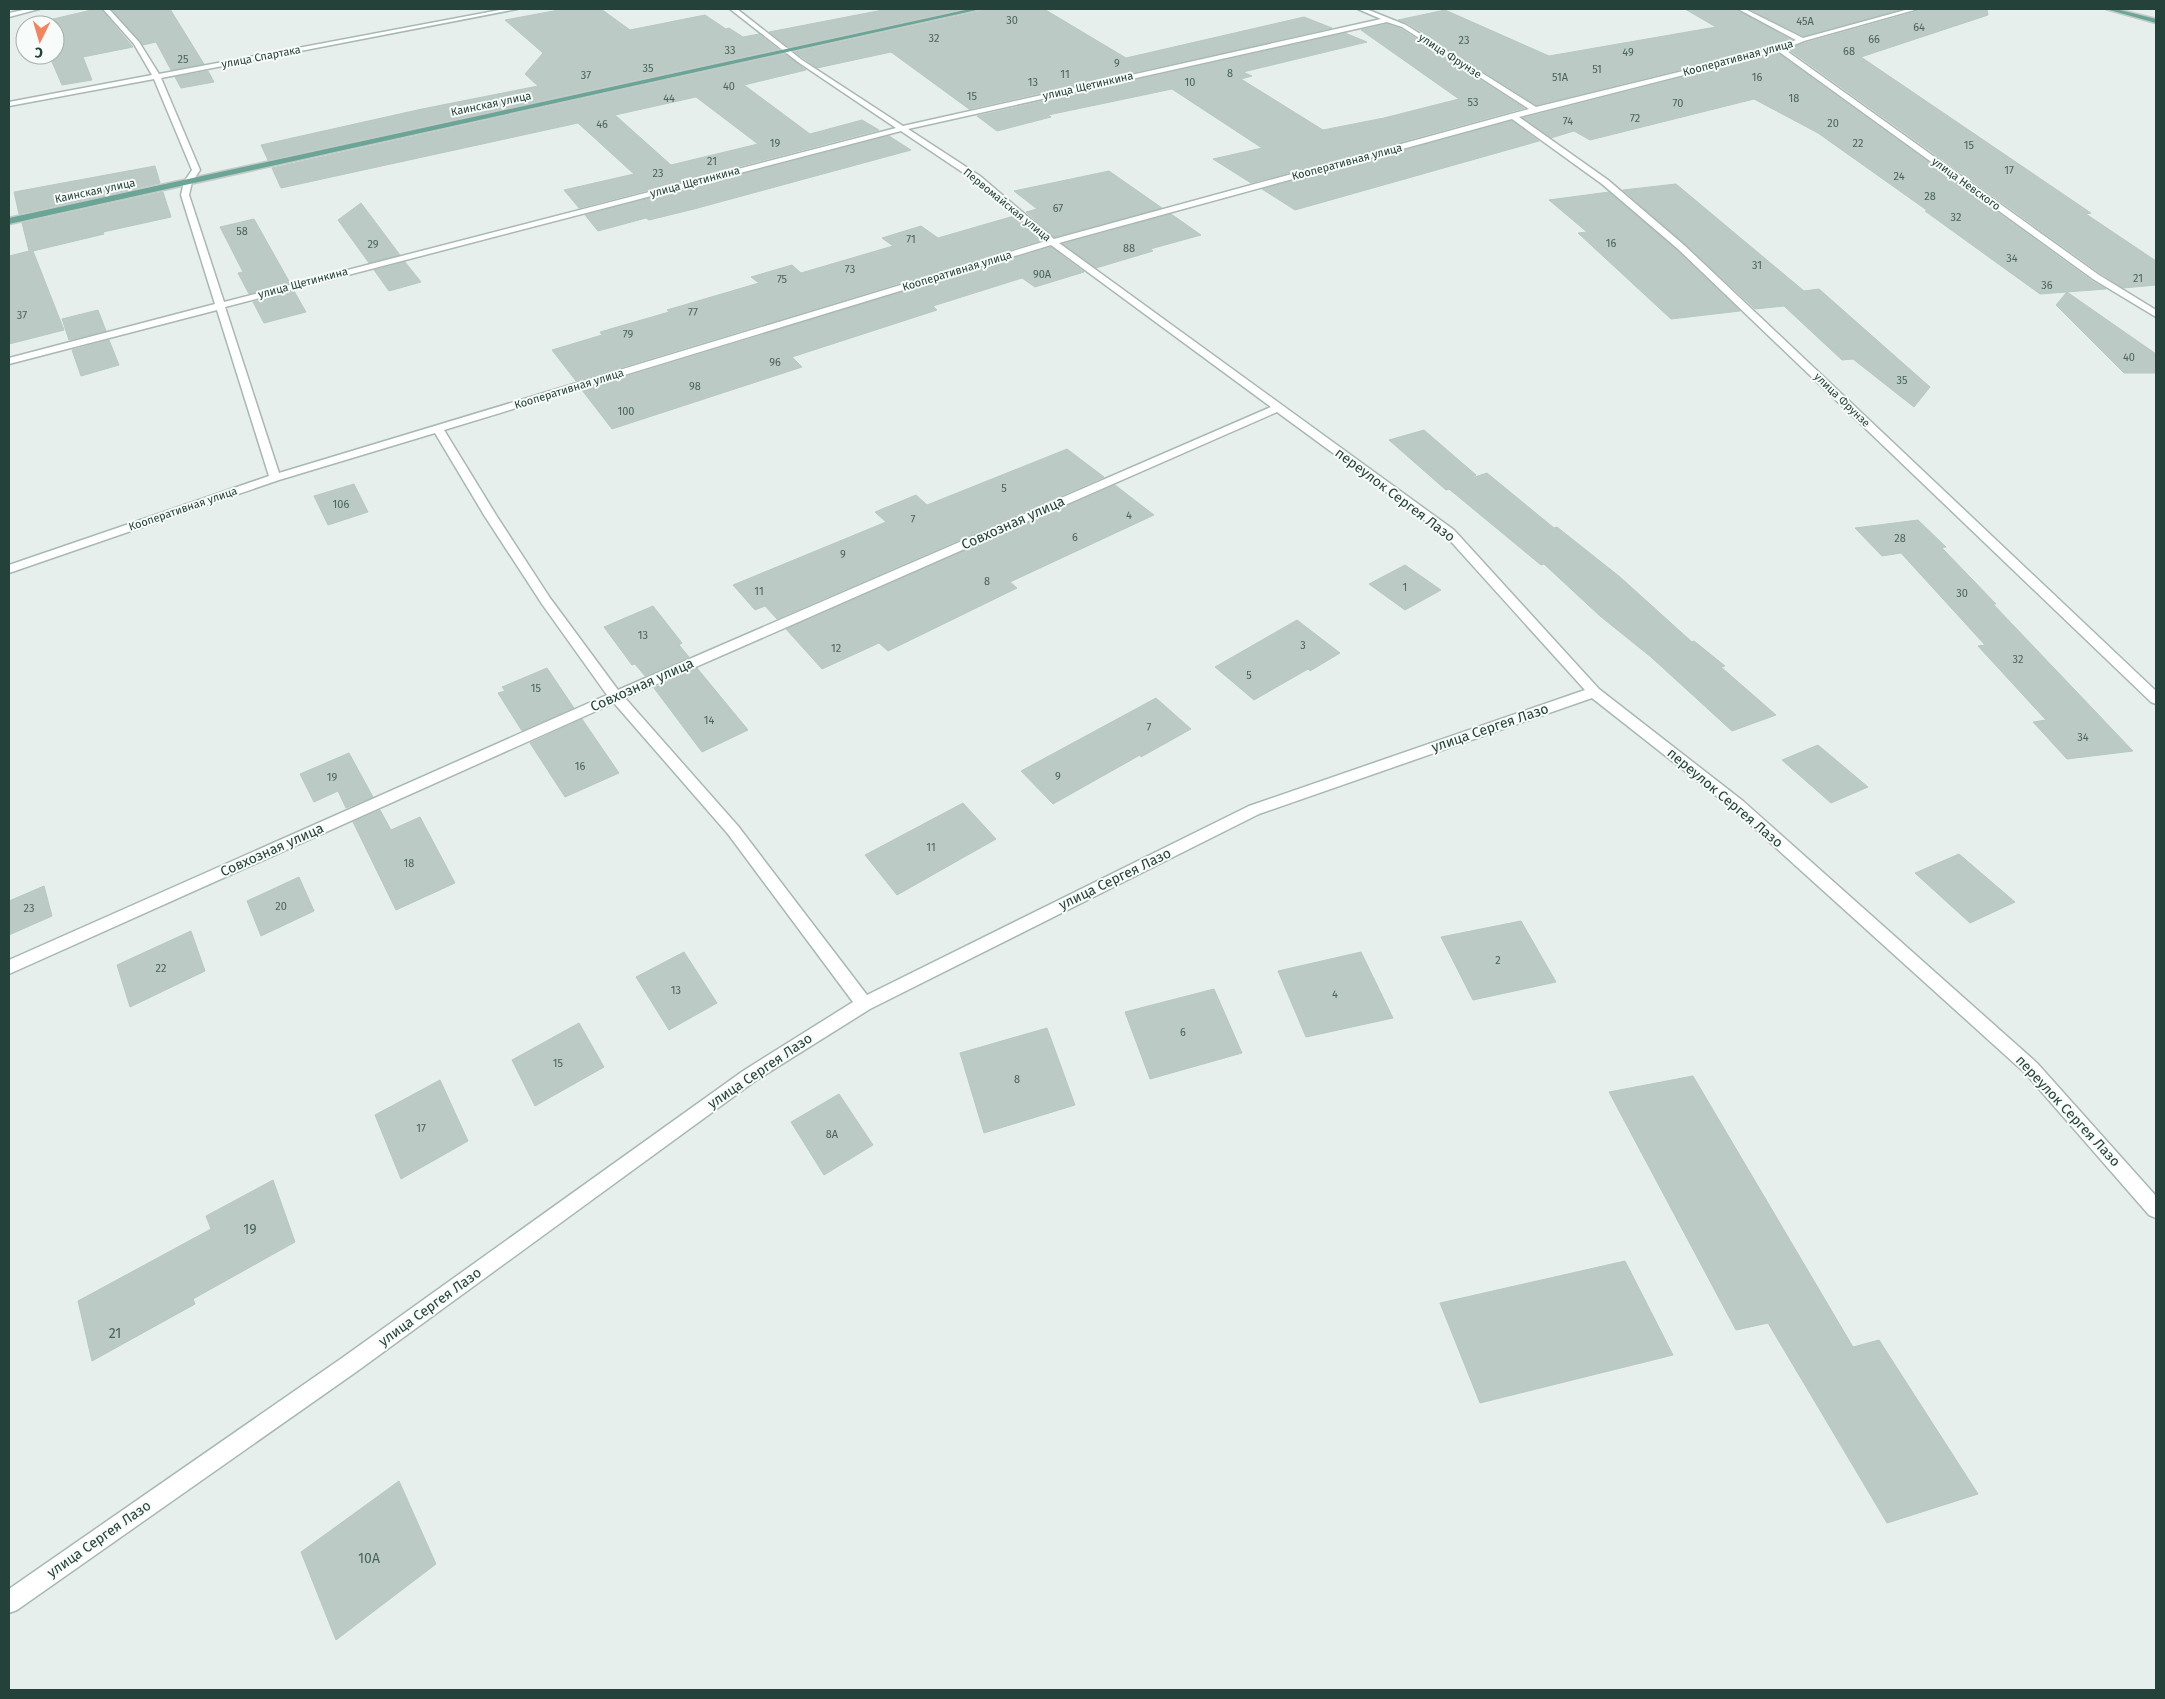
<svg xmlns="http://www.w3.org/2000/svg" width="2165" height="1699" viewBox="0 0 2165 1699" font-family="'Fira Sans',sans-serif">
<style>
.building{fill:#bbcac4;stroke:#b8c9c2;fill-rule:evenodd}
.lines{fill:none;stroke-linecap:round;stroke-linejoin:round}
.minor-casing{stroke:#a8b8b2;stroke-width:3}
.major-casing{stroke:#c2cac8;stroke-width:3}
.minor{fill:#fff;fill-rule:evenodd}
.major{fill:#6aa596;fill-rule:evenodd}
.labels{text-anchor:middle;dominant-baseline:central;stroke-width:4;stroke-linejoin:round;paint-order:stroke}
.number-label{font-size:11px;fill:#4a645c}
.far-street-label{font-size:11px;fill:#24423a;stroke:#f7fbf9}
.street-label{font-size:14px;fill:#24423a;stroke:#f7fbf9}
.near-number-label{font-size:14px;fill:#4a645c}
</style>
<rect width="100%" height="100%" fill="#e6efeb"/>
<path class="building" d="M96 9H101L133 47 83 57 92 80 62 85 49 55H55V25H36V23Z
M111 9H170L204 64 171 70 156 42 143 45Z
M564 9H601L630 30 705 15 726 29 729 28 743 37 759 34 778 49 268 160 261 145 422 109 538 86 525 74 543 53 505 20Z
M888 9H962L788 47 769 32Z
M983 9H1044L1126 58 1304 17 1332 28 969 109 891 52 817 68 795 52 981 11Z
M1685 9H1736L1792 40 1776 46 1536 105 1407 23 1398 20 1445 10 1549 56 1716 27Z
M1749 9H1903L1803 36Z
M1920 9H1987L1988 15 1861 57 2091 213 2086 214 2156 261V285L2123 288 2100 273 1788 49 1805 43 1919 11Z
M1387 24 1401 29 1524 108 1251 183 1213 159 1262 148 1172 89 1048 115 1051 117 997 131 977 116 1345 33 1367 42 1243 72 1252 76 1241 79 1323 130 1384 118 1459 99 1361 30Z
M1778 53 2092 281 2106 289 2040 294 1925 211H1928L1818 133 1754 99 1590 140 1574 131 1551 138 1523 118Z
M785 54 806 70 744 85 810 134 862 120 879 130 579 208 564 190 634 174 578 123 281 188 272 168ZM696 97 758 144 671 165 615 115Z
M208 71 214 82 181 88 175 77Z
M1512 121 1539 141 1295 210 1262 189Z
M889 136 911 150 694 209 649 220 646 218 598 231 585 215Z
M155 166 160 183 19 214 14 192Z
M1109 171 1162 208 1054 237 1026 212 1037 209 1014 191Z
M1676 184 1804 291 1819 289 1930 387 1914 407 1853 359 1842 360 1784 306 1755 309 1685 244 1623 190Z
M163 192 171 217 103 232 104 234 33 251 64 330 9 344V256L29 251 22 223Z
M1609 192 1677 250 1740 311 1671 319 1578 233 1587 232 1549 200Z
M361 203 400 255 369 263 338 220Z
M1171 214 1201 235 1150 249 1153 251 1096 268 1063 244Z
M1014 216 1042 240 576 381 552 350 602 335 600 332 669 312 667 310 759 283 751 277 792 265 801 273 893 246 882 238 921 226 938 238Z
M254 219 290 283 249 294 238 273 243 272 220 227Z
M1051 247 1084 272 1035 287 1022 278 933 306 937 310 792 357 802 367 612 429 582 390Z
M405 262 421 282 389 291 374 270Z
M294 291 306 312 264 323 253 302Z
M2067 292 2156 354V373H2124L2056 305Z
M98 310 106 331 69 340 62 319Z
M109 340 119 365 81 376 72 350Z
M1424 430 1476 475 1469 479 1487 473 1554 528 1557 527 1620 577 1692 642 1694 641 1725 666 1721 667 1776 715 1732 731 1651 657 1600 616 1544 564 1541 565 1449 489 1446 490 1389 440Z
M1067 449 1104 477 777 619 765 606 755 610 733 585 886 522 875 512 916 495 927 505Z
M354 484 368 512 328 525 314 496Z
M1115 485 1154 515 1010 582 1017 588 888 651 879 643 822 669 786 629Z
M1918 520 1946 547 1942 548 1996 604H1993L2133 751 2067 759 2033 722 2046 720 1978 646 1985 645 1901 553 1882 556 1855 528Z
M1405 565 1441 590 1405 610 1369 584Z
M653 606 682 643 679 645 689 657 645 676 635 664 632 665 604 627Z
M1297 620 1340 653 1310 671 1308 669 1254 700 1215 667Z
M547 668 574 708 522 731 498 693 505 691 502 687Z
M697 668 748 730 702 752 654 688Z
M1156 698 1191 729 1141 757 1140 755 1053 804 1021 771Z
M582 719 619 773 565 797 530 743Z
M1818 745 1868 787 1831 803 1782 760Z
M349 753 373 797 346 808 338 791 314 802 300 774Z
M963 803 996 839 897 895 865 855Z
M380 810 391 830 420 817 455 883 396 910 353 822Z
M1959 854 2015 902 1970 923 1915 873Z
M299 877 314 911 261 936 247 901Z
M44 886 52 916 9 935V901Z
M1521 921 1556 982 1473 1000 1441 937Z
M191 931 205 971 130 1007 117 965Z
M684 952 717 1003 669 1030 636 977Z
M1361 952 1393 1018 1306 1037 1278 971Z
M1214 989 1242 1053 1150 1079 1125 1012Z
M579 1023 604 1067 535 1106 512 1060Z
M1047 1028 1075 1105 984 1133 960 1053Z
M1693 1076 1853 1347 1879 1340 1978 1494 1887 1523 1768 1323 1736 1330 1609 1092Z
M440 1080 468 1141 401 1179 375 1115Z
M839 1094 873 1145 824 1175 791 1122Z
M273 1180 295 1242 193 1299 195 1304 92 1361 78 1301 211 1229 206 1216Z
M1625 1261 1673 1355 1480 1403 1440 1303Z
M399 1481 436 1564 336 1640 301 1552Z"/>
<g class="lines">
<defs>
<path id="minor" d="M28 9H39L9 17V13Z
M103 9H109L139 42 159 74 505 9H517L161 78 200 170 192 182 189 195 224 302 896 128 798 62 730 9H737L802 60 903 126 1381 19 1358 9H1366L1406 25 1536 107 1777 48 1796 40 1738 9H1745L1803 38 1909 9H1918L1804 41 1784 49 2099 275 2156 310V317L2093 279 1778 51 1519 117 1608 180 1684 245 2156 691V704L2151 702 1678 249 1602 184 1512 119 1059 243 1454 530 1599 689 1743 801 2037 1063 2156 1196V1218L2149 1215 2025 1073 1733 809 1592 698 1259 814 870 1009 755 1081 356 1372 17 1610 9 1613V1589L342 1358 743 1071 853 1002 728 834 614 703 9 974V960L607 695 542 604 484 515 435 433 279 480 9 573V565L269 476 217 310 9 364V358L215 304 181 195 184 182 192 170 154 79 9 106V102L152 75 134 44ZM1387 22 1402 27 1529 109 1054 239 980 176 908 129ZM901 131 974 180 1046 241 279 473 225 307ZM1051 245 1271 407 618 690 550 598 496 515 444 430ZM1277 412 1446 536 1585 690 1249 806 867 995 738 826 625 698Z"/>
<path id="major" d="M970 9H981L9 224V218Z
M2106 9H2116L2156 19V23Z"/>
</defs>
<use href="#minor" class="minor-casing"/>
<use href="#major" class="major-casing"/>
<use href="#minor" class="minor"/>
<use href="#major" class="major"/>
</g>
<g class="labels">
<g class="number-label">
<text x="1012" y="20">30</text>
<text x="1805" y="21">45А</text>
<text x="1919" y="27">64</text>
<text x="934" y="38">32</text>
<text x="1874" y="39">66</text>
<text x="1464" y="40">23</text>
<text x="730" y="50">33</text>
<text x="1849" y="51">68</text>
<text x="1628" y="52">49</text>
<text x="183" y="59">25</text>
<text x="1117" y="63">9</text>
<text x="648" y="68">35</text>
<text x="1597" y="69">51</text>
<text x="1230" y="73">8</text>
<text x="1065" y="74">11</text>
<text x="586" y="75">37</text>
<text x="1560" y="77">51А</text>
<text x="1757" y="77">16</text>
<text x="1033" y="82">13</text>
<text x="1190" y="82">10</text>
<text x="729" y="86">40</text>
<text x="972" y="96">15</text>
<text x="669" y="98">44</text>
<text x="1794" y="98">18</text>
<text x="1473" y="102">53</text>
<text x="1678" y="103">70</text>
<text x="1635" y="118">72</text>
<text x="1568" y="121">74</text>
<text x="1833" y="123">20</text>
<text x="602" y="124">46</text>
<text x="775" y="143">19</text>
<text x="1858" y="143">22</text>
<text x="1969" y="145">15</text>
<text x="712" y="161">21</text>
<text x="2009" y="170">17</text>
<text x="658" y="173">23</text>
<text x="1899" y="176">24</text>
<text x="1930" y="196">28</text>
<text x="1058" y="208">67</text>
<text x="1956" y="217">32</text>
<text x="242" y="231">58</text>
<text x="911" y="239">71</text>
<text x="1611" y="243">16</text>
<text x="373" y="244">29</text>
<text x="1129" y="248">88</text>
<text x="2012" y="258">34</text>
<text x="1757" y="265">31</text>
<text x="850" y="269">73</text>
<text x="1042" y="274">90А</text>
<text x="2138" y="278">21</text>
<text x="782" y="279">75</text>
<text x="2047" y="285">36</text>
<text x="693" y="312">77</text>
<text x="22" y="315">37</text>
<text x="628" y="334">79</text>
<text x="2129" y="357">40</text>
<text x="775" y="362">96</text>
<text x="1902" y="380">35</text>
<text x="695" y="386">98</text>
<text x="626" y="411">100</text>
<text x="1004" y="488">5</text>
<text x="341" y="504">106</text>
<text x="1129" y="515">4</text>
<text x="913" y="519">7</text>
<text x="1075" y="537">6</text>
<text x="1900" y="538">28</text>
<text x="843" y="554">9</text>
<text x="987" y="581">8</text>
<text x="1405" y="587">1</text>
<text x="759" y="591">11</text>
<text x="1962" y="593">30</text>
<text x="643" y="635">13</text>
<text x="1303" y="645">3</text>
<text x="836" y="648">12</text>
<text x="2018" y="659">32</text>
<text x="1249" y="675">5</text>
<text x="536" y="688">15</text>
<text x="709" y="720">14</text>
<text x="1149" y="727">7</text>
<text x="2083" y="737">34</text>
<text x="580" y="766">16</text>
<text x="1058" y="776">9</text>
<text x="332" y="777">19</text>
<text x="931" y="847">11</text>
<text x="409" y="863">18</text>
<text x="281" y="906">20</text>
<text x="29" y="908">23</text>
<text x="1498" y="960">2</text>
<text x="161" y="968">22</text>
<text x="676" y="990">13</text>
<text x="1335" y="994">4</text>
<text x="1183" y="1032">6</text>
<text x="558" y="1063">15</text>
<text x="1017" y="1079">8</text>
<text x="421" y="1128">17</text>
<text x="832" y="1134">8А</text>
</g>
<g class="far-street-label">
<text transform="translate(1450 56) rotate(33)">улица Фрунзе</text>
<text transform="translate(261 57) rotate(-11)">улица Спартака</text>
<text transform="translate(1738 58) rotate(-15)">Кооперативная улица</text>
<text transform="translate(1088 86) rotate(-13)">улица Щетинкина</text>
<text transform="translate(491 104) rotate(-12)">Каинская улица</text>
<text transform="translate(1347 162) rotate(-15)">Кооперативная улица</text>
<text transform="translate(695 182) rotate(-15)">улица Щетинкина</text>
<text transform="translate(1966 184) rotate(36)">улица Невского</text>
<text transform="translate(95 191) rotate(-12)">Каинская улица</text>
<text transform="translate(1007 205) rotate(39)">Первомайская улица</text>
<text transform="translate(957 271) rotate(-17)">Кооперативная улица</text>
<text transform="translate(303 283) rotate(-15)">улица Щетинкина</text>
<text transform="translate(569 389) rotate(-17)">Кооперативная улица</text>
<text transform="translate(1842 400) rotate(44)">улица Фрунзе</text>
<text transform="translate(183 509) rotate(-19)">Кооперативная улица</text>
</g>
<g class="street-label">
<text transform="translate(1395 495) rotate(37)">переулок Сергея Лазо</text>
<text transform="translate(1013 523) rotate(-24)">Совхозная улица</text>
<text transform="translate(642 685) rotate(-24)">Совхозная улица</text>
<text transform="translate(1490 728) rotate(-19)">улица Сергея Лазо</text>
<text transform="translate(1725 798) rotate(40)">переулок Сергея Лазо</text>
<text transform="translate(272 850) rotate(-24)">Совхозная улица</text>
<text transform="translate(1115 879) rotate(-26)">улица Сергея Лазо</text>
<text transform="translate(760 1071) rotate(-34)">улица Сергея Лазо</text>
<text transform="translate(2068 1111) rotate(47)">переулок Сергея Лазо</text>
<text transform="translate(430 1307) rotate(-36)">улица Сергея Лазо</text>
<text transform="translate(99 1539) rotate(-35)">улица Сергея Лазо</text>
</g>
<g class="near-number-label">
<text x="250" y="1229">19</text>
<text x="115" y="1333">21</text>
<text x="369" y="1558">10А</text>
</g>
</g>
<rect width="2165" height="1699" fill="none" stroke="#24423a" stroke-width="20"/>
<g transform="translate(40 40) rotate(185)"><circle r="24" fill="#f7fbf9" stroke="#a3b1ad"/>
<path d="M0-4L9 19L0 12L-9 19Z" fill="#f4845f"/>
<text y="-8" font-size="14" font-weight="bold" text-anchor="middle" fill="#24423a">С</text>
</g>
</svg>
